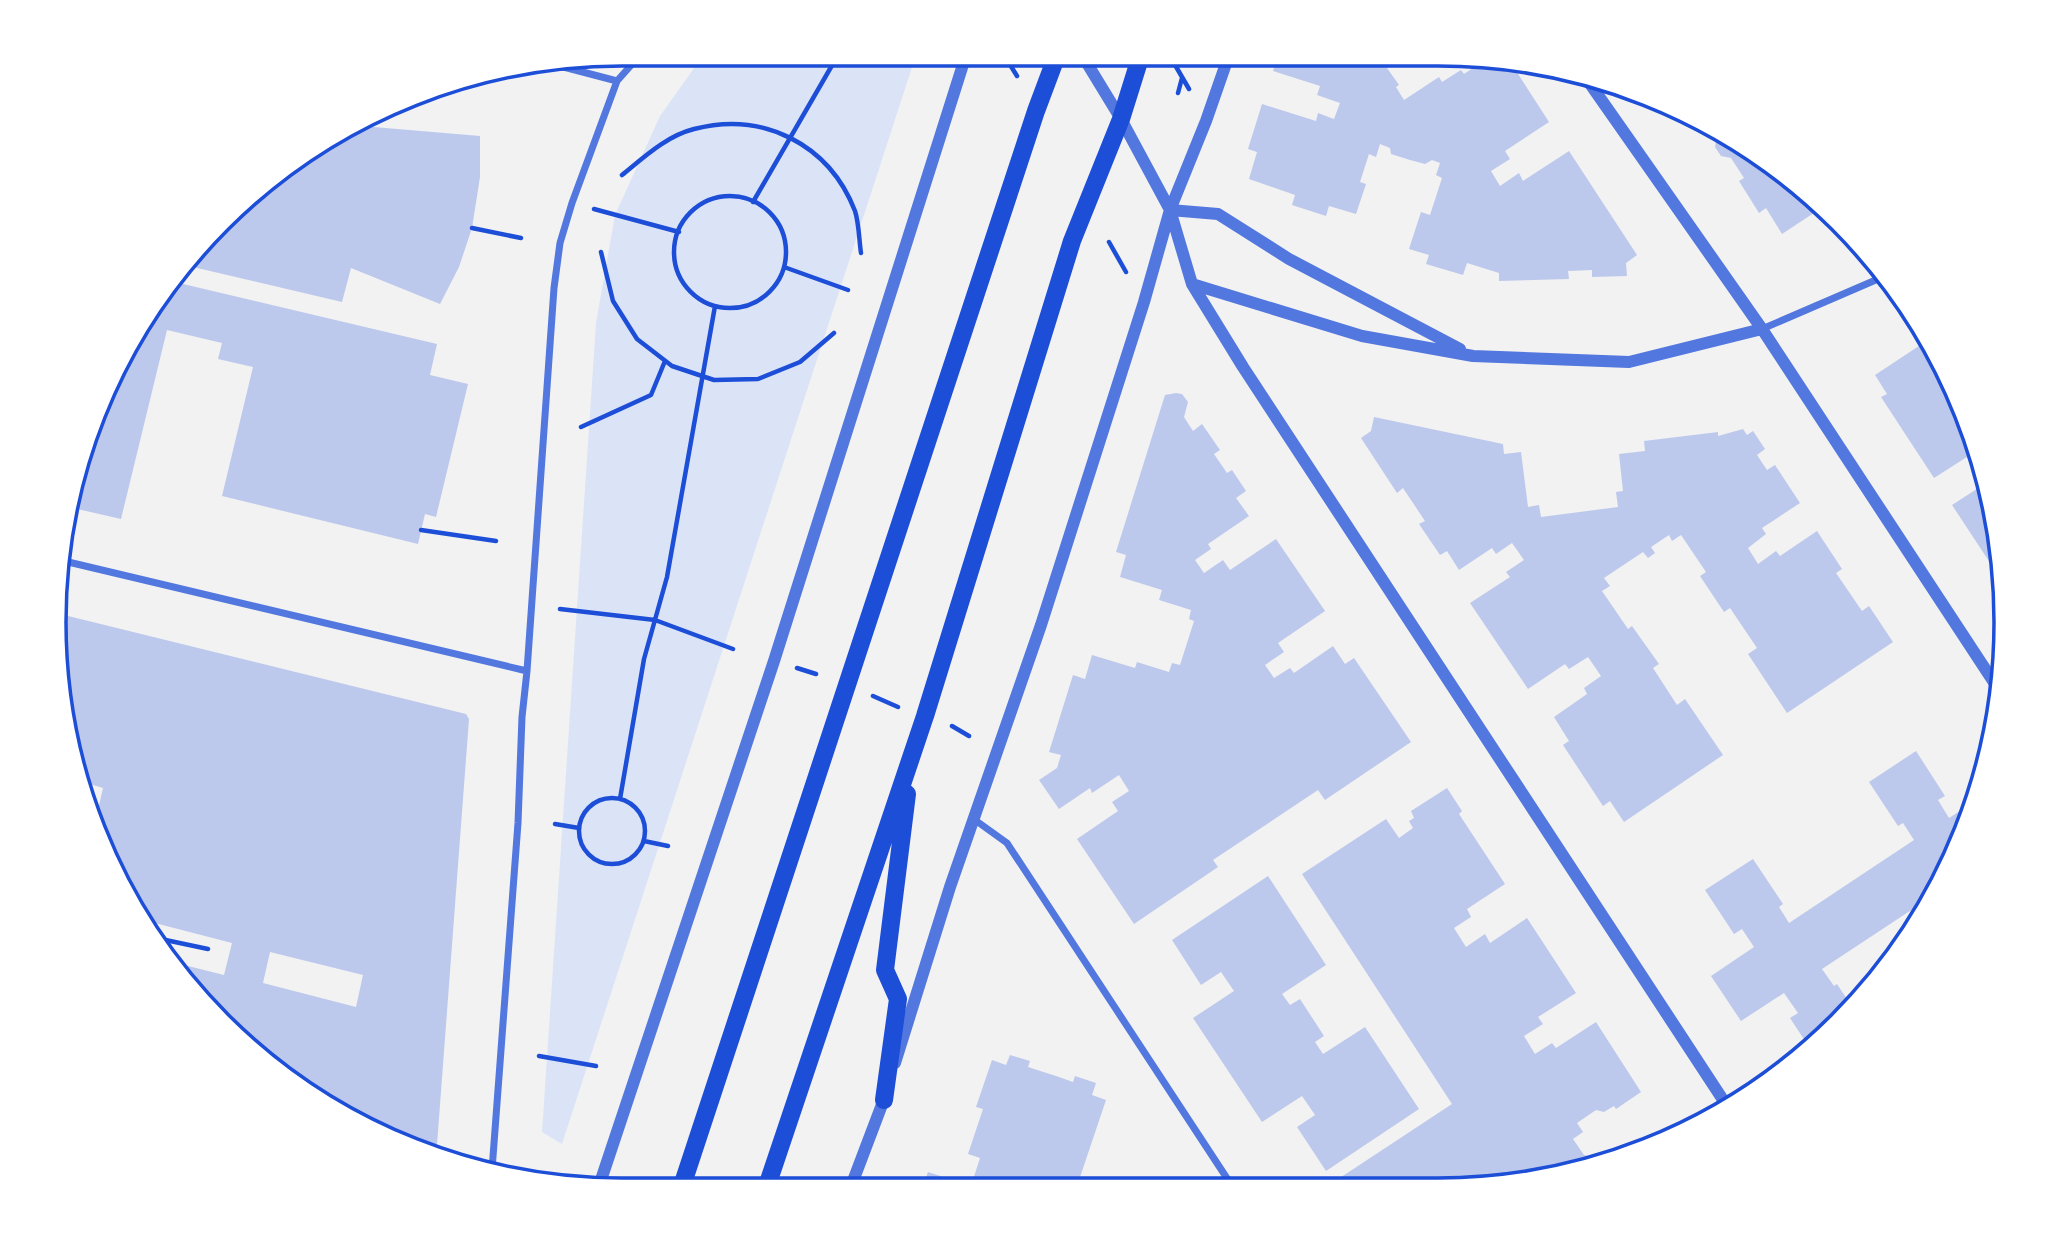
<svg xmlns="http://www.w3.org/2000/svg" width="2060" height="1244" viewBox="0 0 2060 1244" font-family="Inter,sans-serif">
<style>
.green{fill:#dbe4f7}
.building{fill:#bdc9ec;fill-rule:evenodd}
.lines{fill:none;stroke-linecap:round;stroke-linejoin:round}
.path{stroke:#1d4ed8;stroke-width:4.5}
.minor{stroke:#5277de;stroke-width:7}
.tertiary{stroke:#5277de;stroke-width:12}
.primary{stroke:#1d4ed8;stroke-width:18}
.rim{fill:none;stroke:#1d4ed8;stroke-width:3.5}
</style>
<rect width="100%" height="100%" fill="#f2f2f2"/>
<path class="green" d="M704 54 916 55 562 1144 542 1132 596 323 615 215 660 116Z"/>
<path class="building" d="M1278 55H1406L1387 68 1399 85 1396 87 1404 100 1439 77 1442 82 1461 70 1464 74 1488 58 1511 63 1549 122 1505 151 1510 159 1491 171 1500 186 1519 173 1523 181 1569 151 1637 255 1626 263 1627 276 1592 277V270L1568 271 1569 279 1499 281V273L1467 263 1463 275 1426 264 1429 255 1409 249 1421 212 1430 215 1442 178 1436 175 1440 163 1432 160 1425 164 1410 160 1391 154 1390 148 1380 144 1376 157 1369 154 1360 182 1366 184 1356 214 1329 206 1326 216 1292 205 1295 195 1249 179 1257 152 1248 149 1262 104 1316 121 1318 113 1334 119 1340 103 1317 95 1320 86 1273 71Z
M362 126 480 136V177L472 228 459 267 440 304 351 268 342 302 193 267 195 258 277 171Z
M1724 136 1754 150 1823 207 1782 234 1766 208 1759 213 1739 181 1744 178 1731 158 1721 156 1715 147 1716 141Z
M181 273 179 283 437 344 430 375 468 384 436 517 425 514 418 544 222 496 253 367 218 359 222 343 167 330 121 519 73 508 84 440 150 306Z
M1928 340 1963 405 1979 459 1974 462 1970 455 1934 478 1881 397 1887 394 1875 375Z
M1176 393 1182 394 1188 402 1184 417 1193 431 1202 424 1220 450 1214 454 1227 473 1232 470 1246 491 1236 498 1249 516 1208 544 1211 549 1195 560 1204 573 1223 560 1230 570 1276 539 1325 611 1278 643 1284 652 1265 665 1274 678 1290 668 1294 673 1333 646 1345 664 1354 658 1411 742 1325 800 1318 790 1213 860 1218 867 1134 924 1077 839 1118 811 1112 802 1129 791 1119 775 1092 793 1090 788 1059 809 1039 780 1057 768 1061 755 1049 752 1073 675 1085 679 1092 655 1135 668 1137 662 1169 672 1172 663 1180 665 1194 621 1189 619 1191 610 1159 600 1162 590 1120 577 1126 555 1116 552 1165 395Z
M1374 417 1503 444 1504 454 1521 452 1528 507 1539 505 1541 517 1618 507 1616 492 1623 491 1619 454 1645 451 1644 441 1718 432V436L1743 429 1747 435 1753 431 1765 449 1757 455 1767 470 1775 465 1800 503 1762 528 1766 534 1748 548 1758 564 1776 551 1780 556 1817 531 1842 569 1836 573 1862 611 1869 606 1893 642 1787 713 1748 654 1757 648 1730 608 1724 612 1700 576 1706 572 1681 535 1672 541 1669 535 1651 547 1655 553 1648 558 1643 552 1604 578 1610 586 1602 591 1628 629 1632 626 1659 664 1653 668 1677 705 1685 699 1723 755 1624 822 1610 801 1603 806 1563 745 1569 741 1554 717 1587 694 1584 688 1601 676 1588 657 1569 669 1565 664 1528 689 1470 603 1510 577 1506 572 1524 560 1512 543 1496 554 1492 548 1459 570 1447 551 1440 555 1419 524 1425 521 1403 488 1397 493 1361 438 1371 431Z
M1986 483 1995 512 2002 581 1952 505Z
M56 613 466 714 469 719 436 1158 306 1094 171 967 168 961 224 975 232 943 147 921 95 823 103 788 80 781 54 622ZM270 952 363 975 356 1007 263 983Z
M1916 751 1945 796 1938 800 1949 818 1974 802 1962 840 1931 897 1822 969 1834 986 1837 984 1851 1005 1811 1050 1790 1018 1798 1013 1784 993 1741 1021 1711 976 1754 947 1742 929 1734 934 1705 890 1753 859 1783 904 1779 907 1789 923 1914 840 1903 823 1898 826 1869 782Z
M1447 788 1462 811 1459 814 1505 884 1467 909 1471 917 1454 928 1466 947 1485 934 1490 943 1527 918 1576 993 1538 1017 1543 1024 1524 1036 1535 1054 1552 1043 1556 1048 1596 1022 1641 1092 1616 1109 1614 1106 1604 1112 1596 1110 1577 1123 1583 1132 1573 1139 1584 1155 1593 1157 1598 1164 1476 1189H1323L1452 1104 1302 874 1386 819 1399 838 1413 828 1409 821 1414 818 1411 811Z
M1268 876 1326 965 1282 994 1290 1005 1300 999 1324 1036 1315 1042 1323 1054 1365 1027 1419 1109 1326 1171 1297 1127 1315 1115 1302 1096 1262 1122 1193 1018 1234 991 1221 972 1201 985 1172 940Z
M1010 1055 1030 1061 1028 1067 1059 1077 1073 1082 1075 1076 1096 1083 1092 1095 1106 1100 1076 1189H922L928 1172 971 1186 980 1158 968 1154 983 1109 976 1107 992 1060 1006 1065Z"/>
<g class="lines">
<path class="path" d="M1004 55 1017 76
M1171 58 1189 89
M1178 93 1182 78
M622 175C643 158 666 136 694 129 763 111 829 144 855 211 859 223 859 240 861 253
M674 252a56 56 0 1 1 112 0a56 56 0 1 1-112 0Z
M753 202 838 55
M594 209 679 232
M472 228 521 238
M1109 242 1126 272
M601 252 613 301 637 339 672 366 714 380 758 379 800 362 834 333
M784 267 848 290
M581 427 651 395 665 361
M421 530 496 541
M560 609 655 620 733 649
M797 668 816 674
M873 696 898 707
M952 726 969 736
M579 831a33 33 0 1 1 66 0a33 33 0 1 1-66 0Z
M620 799 644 659 667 577 715 306
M555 824 579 828
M644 841 668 846
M156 938 208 949
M539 1056 596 1066"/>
<path class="minor" d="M556 65 617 81
M1762 329 1885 276
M64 561 527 671
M975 820 1007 843 1234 1189
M492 1170 518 823 522 717 527 671 554 288 560 243 572 203 617 81 641 54"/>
<path class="tertiary" d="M1082 55 1121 119 1170 210 1192 284 1243 367 1729 1109
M1586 78 1762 329 1999 690
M1170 210 1218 214 1289 259 1460 349
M1192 284 1362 336 1473 356 1629 362 1762 329
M895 1063 950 887 1041 625 1144 302 1170 210 1206 121 1229 55
M598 1189 774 661 966 55
M850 1189 886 1094"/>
<path class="primary" d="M884 1100 898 999 885 970 907 794
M681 1189 1036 111 1057 55
M766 1189 925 716 1072 241 1121 119 1141 55"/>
</g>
<path d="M0 0H2060V1244H0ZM622 66H1438A556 556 0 0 1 1994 622V622A556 556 0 0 1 1438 1178H622A556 556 0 0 1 66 622V622A556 556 0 0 1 622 66Z" fill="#fff" fill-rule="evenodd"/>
<path class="rim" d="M622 66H1438A556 556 0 0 1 1994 622V622A556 556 0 0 1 1438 1178H622A556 556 0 0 1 66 622V622A556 556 0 0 1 622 66Z"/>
</svg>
